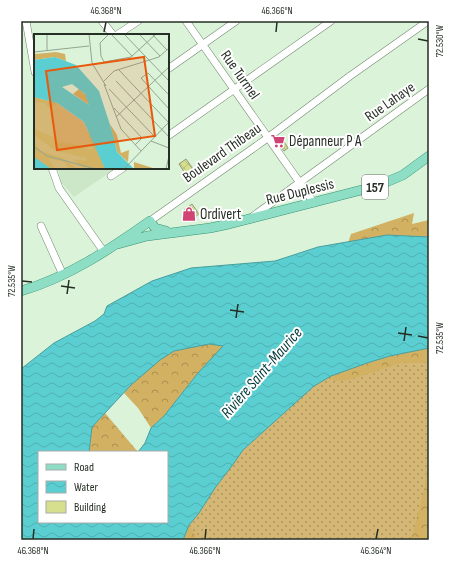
<svg xmlns="http://www.w3.org/2000/svg" width="450" height="561" viewBox="0 0 450 561" font-family="'Sofia Sans Condensed',sans-serif">
<style>
.built{fill:#cbe7c7}
.grass{fill:url(#grass-dots)}
.forest{fill:url(#forest-crowns)}
.water{fill:url(#water-waves);stroke:#4a9e9d;fill-rule:evenodd}
.building{fill:url(#building-cross-hatch);stroke:#969a7b}
.lines{fill:none;stroke-linecap:round;stroke-linejoin:round}
.minor-casing{stroke:#72886f;stroke-width:8}
.major-casing{stroke:#389275;stroke-width:10}
.minor{stroke:#fff;stroke-width:7}
.major{stroke:#8edec6;stroke-width:9}
.ticks{fill:none;stroke:#262f25;stroke-width:1.5}
.labels{text-anchor:middle;dominant-baseline:central;stroke-width:4;stroke-linejoin:round;paint-order:stroke}
.shield{fill:#fff;stroke:#676d66;stroke-width:1}
.shield-label{font-size:14px;font-weight:bold;fill:#262f25}
.street-label{font-size:15px;fill:#262f25;stroke:#fff}
.poi-label{font-size:15px;fill:#262f25;stroke:#fff;text-anchor:start}
.water-label{font-size:16px;font-style:italic;fill:#003839;stroke:#fff}
.inset-road{fill:none;stroke:#93a590;stroke-width:1}
.view{fill:#e8590c;fill-opacity:0.15;stroke:#e8590c;stroke-width:2}
.inset-edge{fill:none;stroke:#262f25;stroke-width:2}
.neatline{fill:none;stroke:#262f25;stroke-width:1.5}
.ticks-label{font-size:10px;text-anchor:middle;fill:#262f25}
</style>
<defs>
<pattern id="grass-dots" width="8" height="8" patternUnits="userSpaceOnUse"><rect width="8" height="8" fill="#d4b774"/><path d="M2 2h.1M6 6h.1" fill="none" stroke="#ac955f" stroke-width="1.8" stroke-linecap="round"/></pattern>
<pattern id="forest-crowns" width="20" height="18" patternUnits="userSpaceOnUse"><rect width="20" height="18" fill="#d2b163"/><path d="M2 6a3 3 0 1 1 6 0M12 15a3 3 0 1 1 6 0" fill="none" stroke="#aa9051"/></pattern>
<pattern id="water-waves" width="16" height="10" patternUnits="userSpaceOnUse"><rect width="16" height="10" fill="#5aced0"/><path d="M0 5q4-4 8 0t8 0" fill="none" stroke="#4eb1b2"/></pattern>
<pattern id="building-cross-hatch" width="8" height="8" patternUnits="userSpaceOnUse"><rect width="8" height="8" fill="#d5df8e"/><path d="M0 0l8 8M0 8l8-8" fill="none" stroke="#b7c07a"/></pattern>
</defs>
<rect width="100%" height="100%" fill="#dbf3d8"/>
<path class="built" d="M58 168H116L74 197 61 182Z"/>
<path class="grass" d="M429 348V540H183L189 525 199 513 215 488 234 463 243 450 314 386 331 376Z"/>
<path class="forest" d="M414 213 412 224 429 220V237L387 235 348 243 351 234Z
M209 344 224 346 198 373 164 416 151 428 138 408 124 393C134 381 160 355 175 351 186 347 198 346 209 344Z
M429 348V363H401L349 380 334 381 331 376 367 363 390 356Z
M105 413 138 452H89L92 427Z
M429 458V540H411L424 490Z
M189 525 198 540H183Z"/>
<path class="water" d="M387 235 429 237V348L390 356 367 363 331 376 314 386 243 450 234 463 215 488 199 513 189 525 183 540H21V369L54 343 95 321 104 314 107 306 152 281 191 268 275 261 318 247ZM209 344 223 346 198 373 164 416 151 428 145 443 138 452H167V522H39V452H89L92 427 131 385 160 360 174 351Z"/>
<path class="building" d="M281 137 288 148 284 151 276 140Z
M186 159 196 173 188 178 179 164Z
M192 204 199 214 191 220 184 210Z"/>
<g class="lines">
<defs>
<path id="minor" d="M26 21 35 72
M102 21 113 35
M186 21 314 203
M117 35 138 21
M168 69 236 21
M168 136 331 21
M52 168 59 188 104 252
M111 176 123 168
M252 217 429 89
M150 221 262 142 350 76 428 21
M41 226 63 275"/>
<path id="major" d="M118 244 147 236 210 228 229 224 377 186 403 175 429 156
M21 291C69 277 110 249 150 221L155 228 166 231"/>
</defs>
<use href="#minor" class="minor-casing"/>
<use href="#major" class="major-casing"/>
<use href="#minor" class="minor"/>
<use href="#major" class="major"/>
</g>
<path class="ticks" d="M104 32 106 22M276 32 277 22M418 39 428 41M22 281 32 282M61 286 75 288M67 294 69 280M230 310 244 312M236 318 238 304M398 333 412 335M418 336 428 338M404 341 406 327M33 539 34 529M205 539 206 529M376 539 378 529"/>
<defs>
<symbol id="supermarket-bare" viewBox="-9 -9 18 18"><path d="M-6-5.5h2.5l.6 2H6L4.5 2H-2.5L-4.4-4H-6ZM-1.5 3.2a1.3 1.3 0 1 0 .1 0ZM3 3.2a1.3 1.3 0 1 0 .1 0Z" fill="#d04372" stroke="#fff" stroke-width="2.5" paint-order="stroke"/></symbol>
<symbol id="shop-bare" viewBox="-9 -9 18 18"><path d="M-5-2.5h2.3a2.7 3.5 0 0 1 5.4 0H5L5.5 6h-11ZM-1.5-2.5h3a1.5 2.3 0 0 0-3 0Z" fill="#d04372" stroke="#fff" stroke-width="2.5" paint-order="stroke"/></symbol>
</defs>
<g fill-rule="evenodd">
<use href="#supermarket-bare" x="268" y="131" width="20" height="20"/>
<use href="#shop-bare" x="179" y="204" width="20" height="20"/>
</g>
<g class="labels">
<rect class="shield" x="362" y="175" width="26" height="24" rx="3"/>
<g class="shield-label">
<text x="375" y="187">157</text>
</g>
<g class="street-label">
<text transform="translate(240 75) rotate(55)">Rue Turmel</text>
<text transform="translate(390 102) rotate(-35)">Rue Lahaye</text>
<text transform="translate(222 153) rotate(-35)">Boulevard Thibeau</text>
<text transform="translate(300 192) rotate(-14)">Rue Duplessis</text>
</g>
<g class="poi-label">
<text x="289" y="141">Dépanneur P A</text>
<text x="200" y="214">Ordivert</text>
</g>
<g class="water-label">
<text transform="translate(262 373) rotate(-49)">Rivière Saint-Maurice</text>
</g>
</g>
<g transform="translate(34 34)">
<rect width="135" height="135" fill="#dbf3d8"/>
<path d="M0 63 23 69 50 88 71 135H16L0 123Z" fill="#d4b774"/>
<path d="M22 18 31 20 32 27 21 23 0 26 1 20ZM45 55 53 62 55 71 39 60ZM0 63 7 65 23 69 16 75 11 69 0 68ZM76 90 83 101 87 119 95 116 94 128 83 118ZM53 91 71 135 47 133 39 125 52 127 53 124 22 117 0 101V95L17 102 24 108 40 110 58 116ZM0 108 7 117 29 124 43 135 34 134 31 128 15 125 21 135H16L0 123ZM100 128 119 134 124 135H100Z" fill="#d2b163"/>
<path d="M21 23 42 31 65 57 78 97 83 118 100 135H71L50 88 23 69 0 63V26ZM38 50 51 60 55 71 28 53ZM0 123 16 134V135H0Z" fill="#5aced0" fill-rule="evenodd"/>
<path class="inset-road" d="M13 0V16M55 0 58 29 72 52M75 0 66 9 67 22 70 28 97 23 122 0M77 0 98 22M90 0 135 47M105 0 126 22M118 0 133 16M0 18 55 12M85 36 135 89M82 47 135 103M69 48 80 37 125 23 135 14M70 50 87 95 107 117M75 55 120 102M135 61 114 39 107 44 135 75M80 74 108 104 101 111M82 83 135 33M117 107 135 114M0 113 13 122 62 135M90 135 135 88M132 135 135 122"/>
<path class="view" d="M110 23 121 102 23 116 12 37Z"/>
<rect width="135" height="135" class="inset-edge"/>
</g>
<rect width="450" height="561" fill="none" stroke="#ffffff" stroke-width="44"/>
<rect x="38" y="451" width="130" height="72" fill="#ffffff" stroke="#a8aca8"/>
<rect x="46" y="464" width="20" height="6" fill="#8edec6" stroke="#a8aca8"/>
<text x="74" y="471" font-size="12" fill="#262f25">Road</text>
<rect x="46" y="481" width="20" height="12" fill="url(#water-waves)" stroke="#a8aca8"/>
<text x="74" y="491" font-size="12" fill="#262f25">Water</text>
<rect x="46" y="501" width="20" height="12" fill="#d5df8e" stroke="#a8aca8"/>
<text x="74" y="511" font-size="12" fill="#262f25">Building</text>
<rect x="22" y="22" width="406" height="517" class="neatline"/>
<g class="ticks-label">
<text x="106" y="14">46.368°N</text>
<text x="277" y="14">46.366°N</text>
<text transform="translate(439 41) rotate(-90)" y="4">72.530°W</text>
<text transform="translate(11 281) rotate(-90)" y="4">72.535°W</text>
<text transform="translate(439 338) rotate(-90)" y="4">72.535°W</text>
<text x="33" y="554">46.368°N</text>
<text x="205" y="554">46.366°N</text>
<text x="376" y="554">46.364°N</text>
</g>
</svg>
